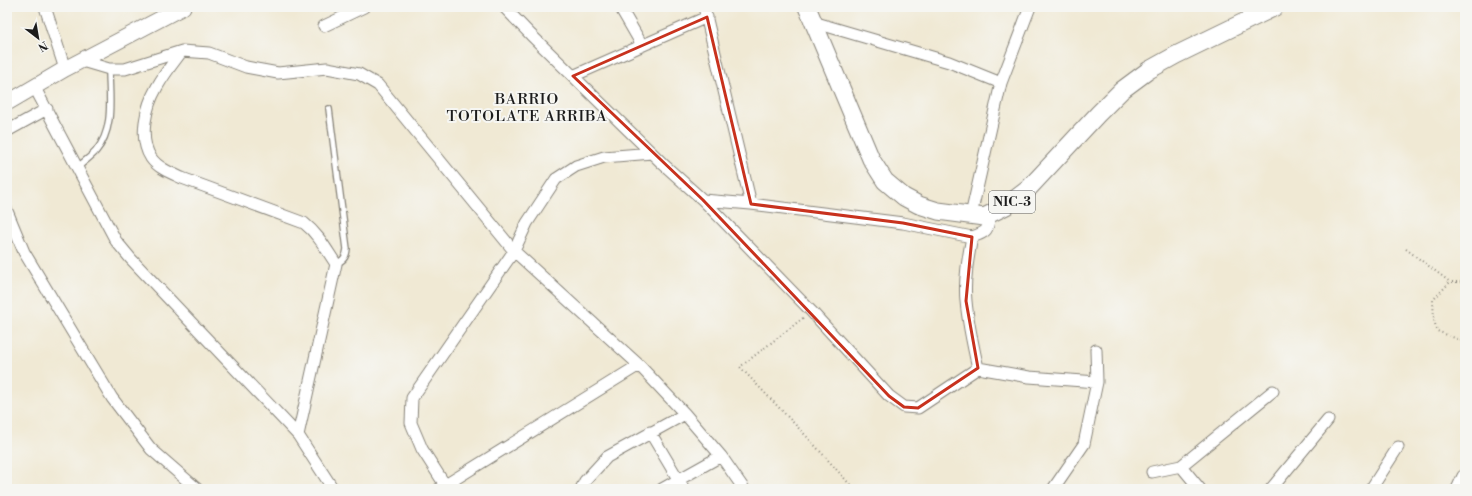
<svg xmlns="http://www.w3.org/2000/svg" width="1472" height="496" viewBox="0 0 1472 496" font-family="'Libre Bodoni',serif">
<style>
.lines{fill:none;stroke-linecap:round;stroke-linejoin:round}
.lane-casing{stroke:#868278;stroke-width:8}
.street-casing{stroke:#868278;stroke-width:13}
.secondary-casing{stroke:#868278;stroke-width:17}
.primary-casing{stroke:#868278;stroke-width:19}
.path{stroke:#868278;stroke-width:2;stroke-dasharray:1 3;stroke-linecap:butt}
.lane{stroke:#fff;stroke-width:5.5}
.street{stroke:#fff;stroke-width:11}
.secondary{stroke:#fff;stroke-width:15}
.primary{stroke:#fff;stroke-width:17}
.marked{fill:none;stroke:#c8321e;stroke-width:3;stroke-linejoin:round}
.labels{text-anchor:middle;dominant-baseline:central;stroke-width:4;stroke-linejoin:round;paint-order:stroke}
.shield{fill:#f6f6f2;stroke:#5d5d5c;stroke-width:1}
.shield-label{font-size:13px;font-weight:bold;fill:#1c1c1c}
.neighbourhood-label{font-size:15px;letter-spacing:1px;fill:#1c1c1c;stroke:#f6f6f2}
</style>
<rect width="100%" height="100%" fill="#f6f6f2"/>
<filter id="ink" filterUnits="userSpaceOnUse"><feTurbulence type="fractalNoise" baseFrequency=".025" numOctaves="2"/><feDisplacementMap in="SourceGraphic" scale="8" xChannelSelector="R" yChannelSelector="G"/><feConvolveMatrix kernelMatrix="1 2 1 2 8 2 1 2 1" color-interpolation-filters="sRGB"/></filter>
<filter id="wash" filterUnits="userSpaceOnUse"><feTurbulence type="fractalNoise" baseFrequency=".012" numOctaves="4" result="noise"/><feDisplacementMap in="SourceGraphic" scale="16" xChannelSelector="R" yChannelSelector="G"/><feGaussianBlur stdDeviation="0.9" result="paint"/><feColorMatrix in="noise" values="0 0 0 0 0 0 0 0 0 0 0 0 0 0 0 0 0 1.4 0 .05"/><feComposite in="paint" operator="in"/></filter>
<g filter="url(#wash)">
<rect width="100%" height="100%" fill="#f0e9d4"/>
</g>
<g filter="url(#ink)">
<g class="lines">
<defs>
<path id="lane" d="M329 109 347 249C346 258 343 260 336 264
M77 168C83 162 91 157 96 151 115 128 109 97 109 69"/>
<path id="street" d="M45 7 65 69
M504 7 531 35 663 164 703 200 811 311 889 396 904 407 918 408 978 368
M620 7 642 45
M704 7 751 204
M813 22 949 62 1001 83 971 215
M324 26 364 7
M182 51C173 63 164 74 157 87 146 106 138 138 151 158 158 168 171 173 182 178L304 223C318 234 326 249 336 264L298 435
M82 61 109 69H125L182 51 209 53 246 67 278 73 327 68 359 74 378 85 514 251 639 365 685 414 721 456 744 489
M573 76 707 17
M1001 83 1030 7
M35 88 116 241 131 259 298 435 333 489
M7 131 47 109
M703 200 751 204 903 223 972 237
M7 211 24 252 112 398 151 449 197 489
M990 214C988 231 987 232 972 237 968 258 964 280 966 301 968 324 973 346 978 368L1029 377 1097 382
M650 432 684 489
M1181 466 1200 489
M1152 472 1181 466 1273 391
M445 485 422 449 411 423 412 398 514 251 527 223 556 179 576 166 604 157 652 153
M439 489 639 365
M581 489 585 481 607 457 685 414
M662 489 721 456
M1053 489 1084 444 1097 382 1096 350
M1271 489 1328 420
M1371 489 1398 447
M1457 489 1463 476"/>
<path id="secondary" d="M7 103 65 69 183 7"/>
<path id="primary" d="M807 7 871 159 885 181 904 197 919 205 938 211 984 217 1006 206 1028 189 1098 114 1122 90 1149 70 1176 55 1275 7"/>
</defs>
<use href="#lane" class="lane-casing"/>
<use href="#street" class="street-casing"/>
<use href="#secondary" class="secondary-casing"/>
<use href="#primary" class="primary-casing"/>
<path class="path" d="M1406 249 1450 282
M1465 282H1450L1433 300 1434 320 1437 331 1465 342
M803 318 740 367 809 439 854 489"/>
<use href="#lane" class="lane"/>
<use href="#street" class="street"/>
<use href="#secondary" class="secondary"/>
<use href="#primary" class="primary"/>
</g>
</g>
<path class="marked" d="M707 17 751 204 903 223 972 237 966 301 978 368 918 408 904 407 889 396 703 200 573 76Z"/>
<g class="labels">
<rect class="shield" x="989" y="191" width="46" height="22" rx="3"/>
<g class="shield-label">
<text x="1012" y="202">NIC-3</text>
</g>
<g class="neighbourhood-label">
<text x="527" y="99">BARRIO<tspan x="527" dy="17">TOTOLATE ARRIBA</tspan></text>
</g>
</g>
<rect width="1472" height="496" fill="none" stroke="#f6f6f2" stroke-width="24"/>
<g transform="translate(38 38) rotate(149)" stroke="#f6f6f2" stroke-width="3" paint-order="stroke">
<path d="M0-3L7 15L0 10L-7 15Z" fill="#1c1c1c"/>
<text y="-6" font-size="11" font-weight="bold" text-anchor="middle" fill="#1c1c1c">N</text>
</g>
</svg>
